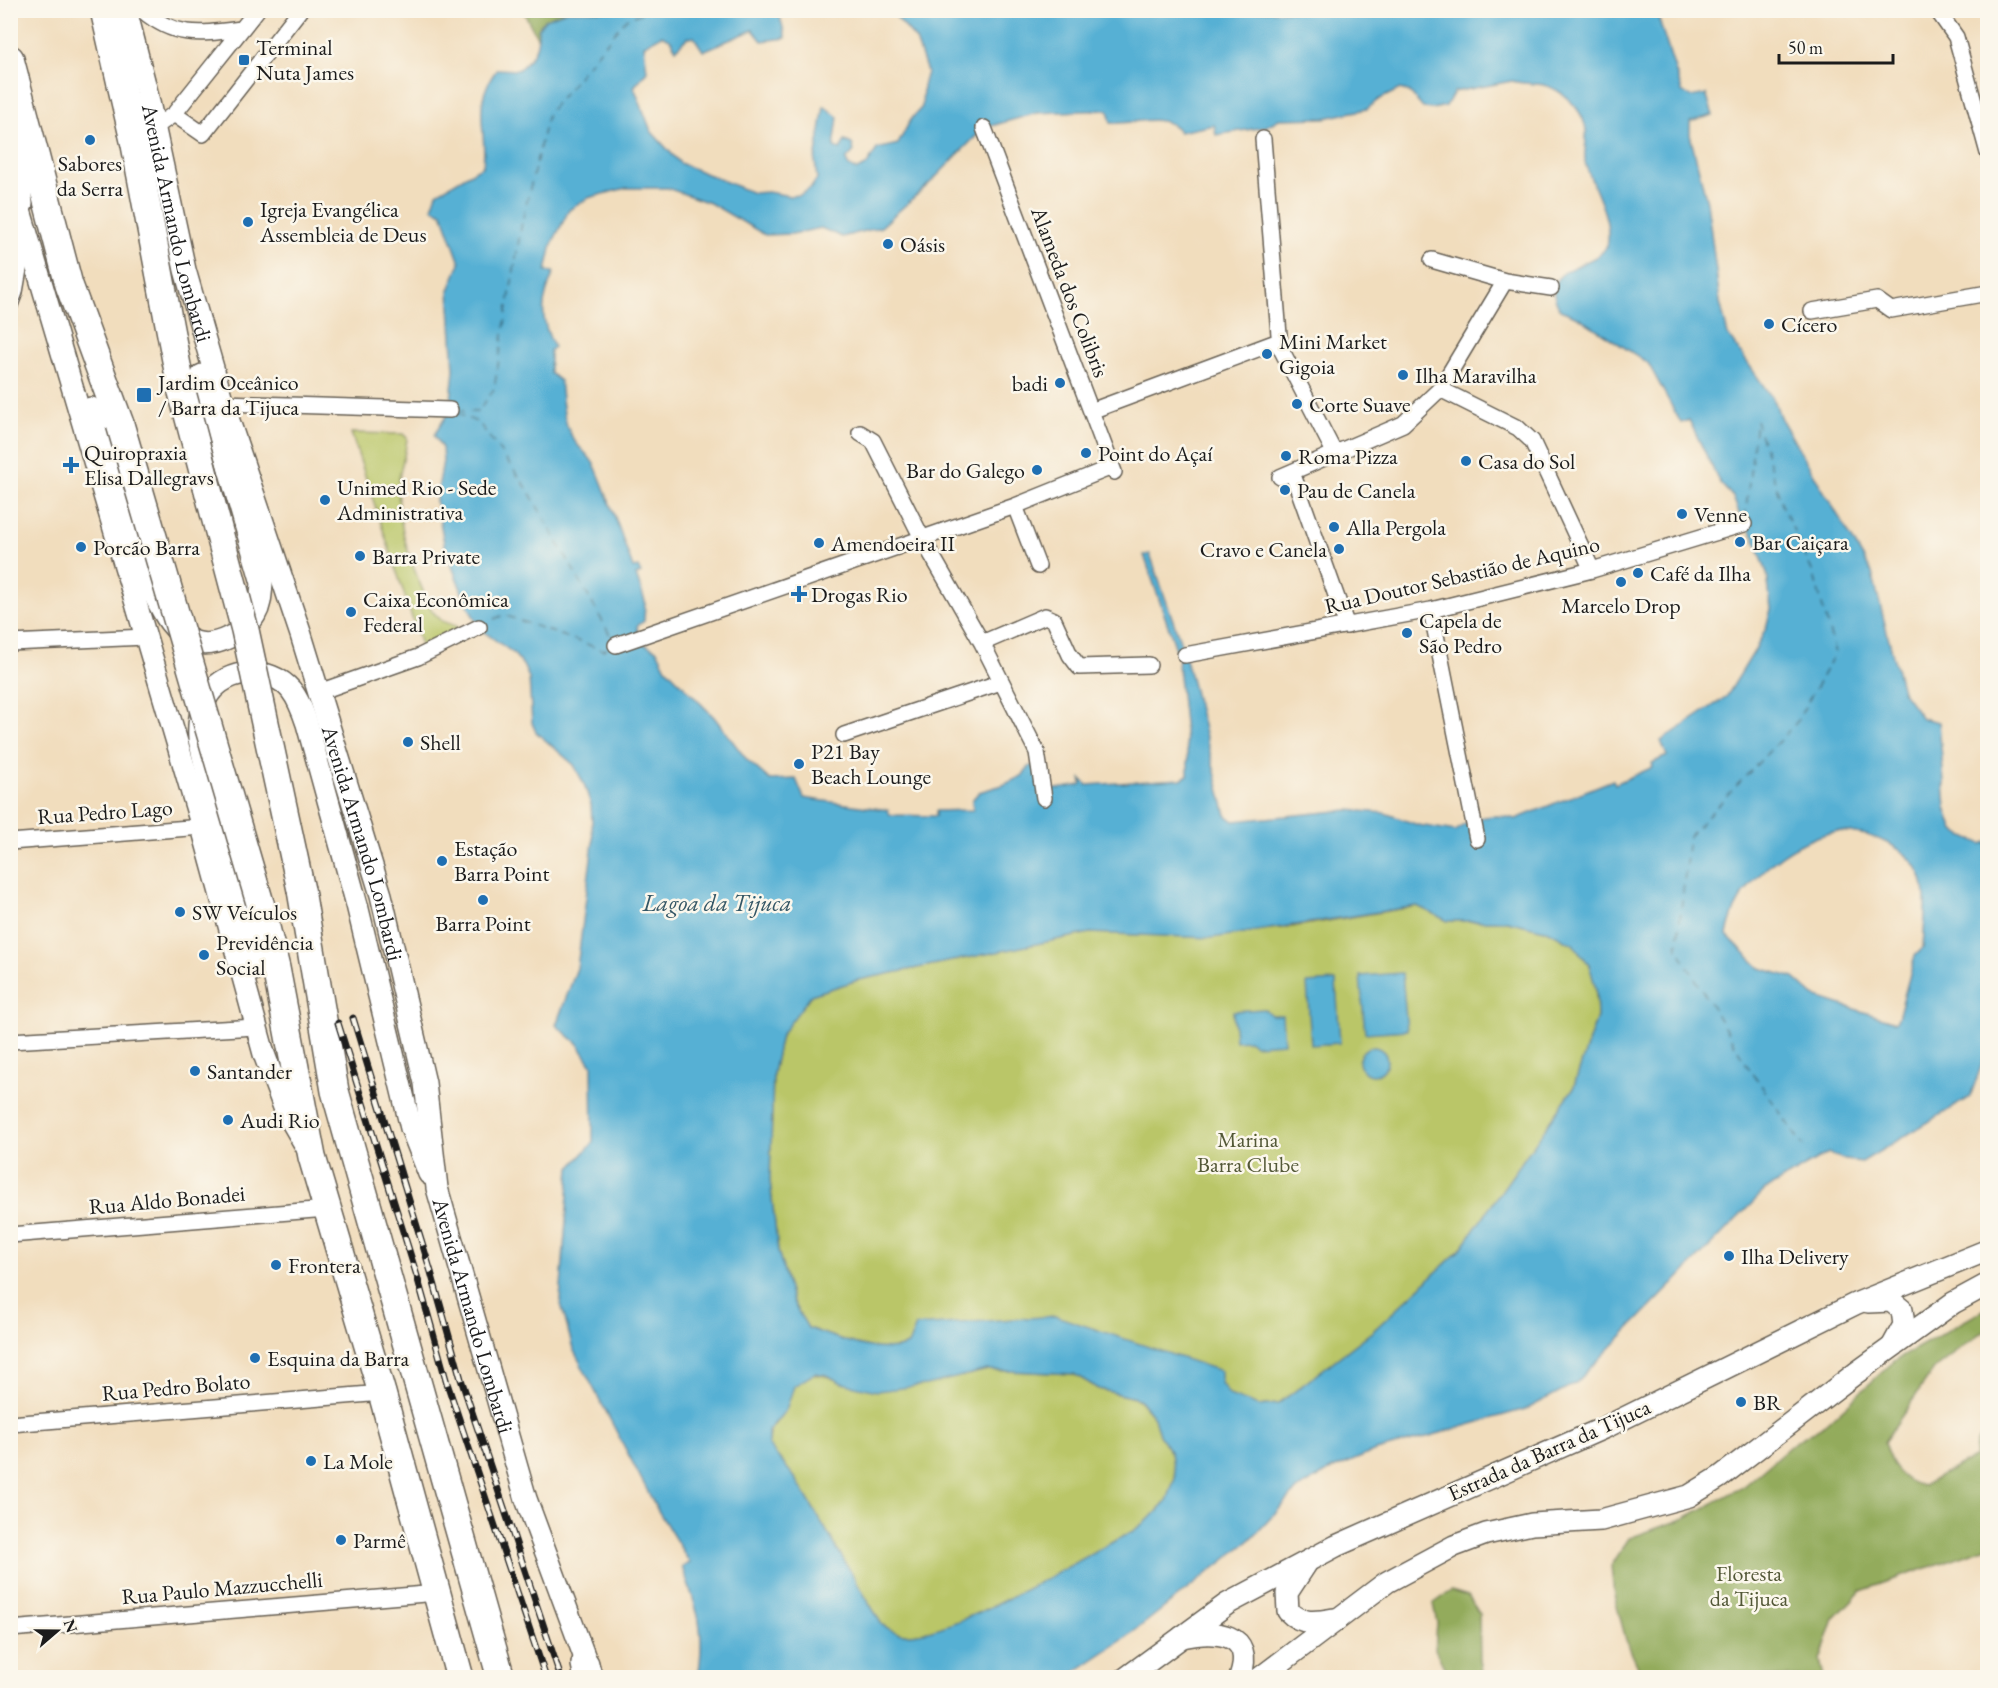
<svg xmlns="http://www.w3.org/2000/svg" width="1998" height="1688" viewBox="0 0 1998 1688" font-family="'EB Garamond',serif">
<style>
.green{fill:#bac668;stroke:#6b7142;stroke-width:1.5}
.forest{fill:#93ab5c;stroke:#58643c;stroke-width:1.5}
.water{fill:#57b0d4;stroke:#3a6678;stroke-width:1.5;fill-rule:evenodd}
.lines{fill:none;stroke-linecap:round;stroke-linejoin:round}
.ferry{stroke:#345766;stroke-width:1.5;stroke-dasharray:8 6;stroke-linecap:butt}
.street-casing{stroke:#676054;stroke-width:18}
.secondary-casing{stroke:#676054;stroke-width:24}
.highway-casing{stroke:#676054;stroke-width:30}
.street{stroke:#fff;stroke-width:15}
.secondary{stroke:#fff;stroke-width:21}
.highway{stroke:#fff;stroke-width:27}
.rail-casing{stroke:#1c1c1c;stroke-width:7}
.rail{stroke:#fbf7ec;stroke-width:4.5;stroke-dasharray:14;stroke-linecap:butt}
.highway-bridge-casing{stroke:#676054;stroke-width:30;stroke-linecap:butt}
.highway-bridge{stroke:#fff;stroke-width:27}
.poi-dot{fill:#1f6fb2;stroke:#fbf7ec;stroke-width:2}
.labels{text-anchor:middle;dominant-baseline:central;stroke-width:5;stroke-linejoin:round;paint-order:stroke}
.poi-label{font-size:22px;fill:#1c1c1c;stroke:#fbf7ec;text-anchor:start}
.street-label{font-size:22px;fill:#1c1c1c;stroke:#fbf7ec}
.park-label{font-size:22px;fill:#535837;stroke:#fbf7ec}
.water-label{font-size:24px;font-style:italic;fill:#345766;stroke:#fbf7ec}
</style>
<rect width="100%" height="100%" fill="#fbf7ec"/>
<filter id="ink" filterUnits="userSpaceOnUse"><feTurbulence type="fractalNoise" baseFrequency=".0167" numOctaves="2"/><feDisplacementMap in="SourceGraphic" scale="12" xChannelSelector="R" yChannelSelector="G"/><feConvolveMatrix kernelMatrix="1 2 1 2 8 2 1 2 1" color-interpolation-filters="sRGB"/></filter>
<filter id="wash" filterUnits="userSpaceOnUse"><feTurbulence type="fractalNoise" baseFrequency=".008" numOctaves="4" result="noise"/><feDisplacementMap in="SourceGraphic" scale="24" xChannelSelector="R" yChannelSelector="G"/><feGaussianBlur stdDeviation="1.35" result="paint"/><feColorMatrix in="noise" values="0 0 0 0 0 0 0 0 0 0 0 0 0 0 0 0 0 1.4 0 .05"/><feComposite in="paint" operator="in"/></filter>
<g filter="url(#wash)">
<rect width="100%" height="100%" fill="#f1ddbd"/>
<path class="green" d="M351 433 403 434 407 438C406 452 401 465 399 479 395 526 413 570 432 611L442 621 456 626 458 631 422 648Z
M1418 906 1448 921H1507L1549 931 1573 944 1589 964 1596 989 1597 1017 1573 1089 1460 1250 1373 1331 1278 1404 1258 1406 1229 1395 1221 1383 908 1345C881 1357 835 1337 808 1328L793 1303 778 1251 770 1181 773 1073 781 1035 810 995 858 980 1090 933 1143 935 1286 928Z
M987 1370 1074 1374 1099 1389 1138 1399 1154 1417 1159 1435 1171 1453 1175 1478 1167 1501 1153 1516 1133 1531C1085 1556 952 1638 903 1634 896 1634 888 1628 882 1625L796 1479 768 1445C768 1427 774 1427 784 1412 789 1405 789 1392 794 1386 809 1369 826 1374 842 1383L963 1376Z"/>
<path class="forest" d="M523 11H567L545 19 538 29 539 41Z
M1987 1308V1331L1979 1334 1934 1369 1884 1442C1890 1464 1898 1481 1923 1486L1975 1457 1976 1442 1987 1429V1547L1861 1591 1834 1619 1820 1660 1824 1677H1643L1626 1640 1614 1595 1611 1566 1629 1538 1685 1518 1741 1488 1796 1441 1826 1424 1894 1361Z
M1451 1591 1468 1596 1479 1613 1480 1660 1483 1677H1449L1435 1649 1437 1623 1433 1604Z"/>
<path class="water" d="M567 11H789L780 17 786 38 762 41 753 30 703 51 694 37H688L676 49 670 39 662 35 644 45 647 71 634 87 651 131 680 163 753 193 768 192 790 196 800 195 811 188 817 179 815 161 824 106 838 117 834 147 840 149 845 141 852 144 854 151 846 160 849 166 857 170 866 166 877 149 898 144 911 119 922 107 923 86 927 72 916 40 891 11H1656L1682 91 1691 97 1706 94 1713 115 1690 122V135L1707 202 1720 302 1728 335 1775 402 1780 417 1872 573 1902 691 1922 718 1939 722 1946 807 1954 831 1982 844 1987 842V1050L1970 1097 1862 1162 1845 1160 1828 1153 1765 1190 1576 1383 1529 1408 1373 1452 1331 1470 1298 1489 1250 1540 1127 1637 1067 1677H698C706 1632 698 1610 682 1567L690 1563 657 1509 573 1349 560 1300 570 1168 593 1143 592 1065 578 1044 556 1025 577 968 593 842 591 805 584 784 574 765 536 732 532 723 529 678 523 665 513 653 480 629 465 600 445 548 436 500 443 461 442 448 434 435 450 410 454 370 449 290 460 263 442 213 432 208 437 193 483 166C488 127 470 106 497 69L518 70C533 58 539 48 538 29L545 19ZM1512 81C1523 84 1533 83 1544 85 1561 89 1581 108 1585 125 1589 138 1582 153 1586 166 1594 189 1610 215 1608 240 1606 271 1532 260 1560 310L1578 317 1648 363 1681 423 1689 420 1720 483 1733 497 1740 516 1754 537 1767 573 1771 609 1766 628 1755 650 1727 696 1661 741 1667 756 1652 763 1653 767 1615 784 1613 780 1516 819C1495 813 1472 816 1456 831L1418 825 1385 813 1348 810 1234 821 1226 815 1185 655 1150 554 1144 555 1179 658 1178 666 1188 761V775L1181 779 1087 785 1081 779 1082 785 1051 790 1044 763 1030 766 1022 776 1003 785 979 792 972 800 973 810 936 811V816L890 815 888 810 810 799 804 798 796 779 770 780 747 760 714 717 666 668 657 650 640 642 637 626 644 621 645 601 636 575 641 573 638 567 633 568C621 534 610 501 596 468 590 455 583 452 576 443 562 424 563 403 560 381L550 373V350L554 347C539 317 541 302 554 272L546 271 552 244 569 210 588 198 626 188H667L710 203 765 235 792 234 821 228 842 237 881 227 930 183 984 128 1037 113 1108 110 1111 123C1134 125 1165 111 1180 132L1214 125 1216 135 1265 127 1279 119 1325 118 1367 109 1378 100 1400 89 1409 92 1423 108 1432 109 1446 106 1454 92ZM1837 831C1871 832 1918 848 1924 887 1927 906 1924 928 1923 948L1915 956 1898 1018 1895 1022 1814 996 1794 978 1760 968 1727 935C1735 884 1788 842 1837 831ZM1417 906 1448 921H1507L1549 931 1573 944 1589 964 1596 989 1597 1017 1573 1089 1460 1250 1373 1331 1278 1404 1258 1406 1229 1395 1221 1383V1371L1056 1316 916 1326 908 1345C881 1357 835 1337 808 1328L793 1303 778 1251 770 1181 773 1073 781 1035 811 995 858 980 1090 933 1212 938ZM987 1370 1074 1374 1099 1389 1139 1399 1154 1417 1159 1435 1171 1453 1175 1478 1167 1501 1153 1516 1133 1531C1085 1556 952 1638 903 1634 896 1634 888 1628 882 1625L796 1479 768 1445V1431L786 1410 794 1386 815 1373 827 1375 842 1383 877 1391 926 1385Z
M1402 973 1407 1030 1365 1033 1360 976Z
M1336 981 1340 1043 1311 1045 1307 983Z
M1264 1009 1271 1015H1282L1284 1043 1255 1045 1248 1040 1235 1041 1233 1011Z
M1359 1061a14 14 0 1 1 28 0a14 14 0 1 1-28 0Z"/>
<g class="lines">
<path class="ferry" d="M456 411 478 412 494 389 522 222 548 113 626 19 650 10
M456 413 479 423 527 488 613 640
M1756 420 1782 505 1814 575 1835 653 1796 723 1689 836 1677 948 1745 1062 1804 1147
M1745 518 1756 421
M494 619 504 615 603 650 609 648"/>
</g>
</g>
<g filter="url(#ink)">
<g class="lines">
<defs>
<path id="street" d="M142 10C176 39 201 34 242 29
M1937 10 1956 37 1988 153
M174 114 203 134 300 10
M154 128 174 114 257 10
M984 128 1114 472
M1263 139 1280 347 1335 454
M1988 209V217
M1432 260 1505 281 1551 288
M10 305 15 292 25 235
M1812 311 1877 300 1891 310 1988 293
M1440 389 1518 428 1532 441 1592 570
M223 403 450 410
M1091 411 1279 341
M860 433 873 441 922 538 982 643 1037 752 1044 798
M1292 472 1347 626
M1280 477 1403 424 1440 389 1505 281
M1015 506 1038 566
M1431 610 1477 839
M10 643 146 637
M982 643 1045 616 1054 620 1070 655 1079 667 1149 665
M616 645 1015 506 1112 467
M1185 655 1431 610 1592 570 1744 524
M319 692 418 657 479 627
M844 735 1001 682
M10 842 202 827
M10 1041 256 1027
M10 1235 327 1209
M10 1424 382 1393
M10 1629 437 1593"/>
<g id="secondary">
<path id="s1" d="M126 10 146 88 185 270 223 403 301 635 381 895 425 1083 437 1188 526 1499 592 1677"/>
<path d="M14 190 202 827 264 1054 285 1110 307 1148"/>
<path d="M91 408 107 448 154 594C163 613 174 635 195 642 215 649 245 632 255 615 261 605 261 594 262 583L202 375"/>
<path d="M254 970 199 739C198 723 200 707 209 694 227 668 270 665 291 690 299 700 303 712 307 724L357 905 411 1128 429 1174"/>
<path d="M1868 1302 1891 1301 1902 1310 1904 1325 1893 1345"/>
<path d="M1306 1564 1287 1593 1288 1611C1301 1625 1317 1622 1334 1619"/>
<path d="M1182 1637C1214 1630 1256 1631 1240 1678"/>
<path d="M1126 1678 1227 1604 1336 1546 1606 1427 1855 1304 1988 1250"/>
<path d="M1260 1678 1387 1582 1454 1546 1486 1534 1532 1524 1601 1520 1689 1496 1720 1477 1856 1373 1953 1303 1988 1284"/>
</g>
<path id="highway" d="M104 10 135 145 182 392
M10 59 69 285 120 424
M10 139 19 204
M301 890 335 1091 501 1678
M260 903 276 968 312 1157 382 1393 460 1678
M585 1664 588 1678"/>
</defs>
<use href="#street" class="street-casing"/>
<use href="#secondary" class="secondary-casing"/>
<use href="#highway" class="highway-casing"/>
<use href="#street" class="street"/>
<use href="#secondary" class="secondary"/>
<use href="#highway" class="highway"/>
<defs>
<path id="rail" d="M353 1018 431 1272 461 1379 561 1678
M338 1023 417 1276 447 1383 546 1678"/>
</defs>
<use href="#rail" class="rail-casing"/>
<use href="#rail" class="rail"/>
<defs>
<path id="highway-bridge" d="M182 392 245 630 301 890
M120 424 260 903"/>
</defs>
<use href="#highway-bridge" class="highway-bridge-casing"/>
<use href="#highway-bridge" class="highway-bridge"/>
</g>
</g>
<g class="poi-dot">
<rect x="238" y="54" width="12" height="12" rx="3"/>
<circle cx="90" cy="140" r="6"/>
<circle cx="248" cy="222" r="6"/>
<circle cx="888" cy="244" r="6"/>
<circle cx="1769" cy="324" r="6"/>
<circle cx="1267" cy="354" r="6"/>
<circle cx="1403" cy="375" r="6"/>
<circle cx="1060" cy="383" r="6"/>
<rect x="136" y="387" width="16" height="16" rx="3"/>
<circle cx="1297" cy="404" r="6"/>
<circle cx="1086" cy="453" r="6"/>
<circle cx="1286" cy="456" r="6"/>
<circle cx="1466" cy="461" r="6"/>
<path d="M68 456h6v6h6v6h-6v6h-6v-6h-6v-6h6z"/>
<circle cx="1037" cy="470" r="6"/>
<circle cx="1285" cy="490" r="6"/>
<circle cx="325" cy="500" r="6"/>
<circle cx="1682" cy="514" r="6"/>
<circle cx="1334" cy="527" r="6"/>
<circle cx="1740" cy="542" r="6"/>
<circle cx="819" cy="543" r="6"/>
<circle cx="81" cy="547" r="6"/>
<circle cx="1339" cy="549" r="6"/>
<circle cx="360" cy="556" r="6"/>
<circle cx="1638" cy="573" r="6"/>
<circle cx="1621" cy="582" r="6"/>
<path d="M796 585h6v6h6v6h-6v6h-6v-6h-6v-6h6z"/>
<circle cx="351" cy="612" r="6"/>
<circle cx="1407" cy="633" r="6"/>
<circle cx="408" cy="742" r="6"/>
<circle cx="799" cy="764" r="6"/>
<circle cx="442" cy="861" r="6"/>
<circle cx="483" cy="900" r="6"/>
<circle cx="180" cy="912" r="6"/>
<circle cx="204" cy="955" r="6"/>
<circle cx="195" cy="1071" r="6"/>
<circle cx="228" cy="1120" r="6"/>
<circle cx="1729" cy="1256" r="6"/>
<circle cx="276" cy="1265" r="6"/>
<circle cx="255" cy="1358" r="6"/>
<circle cx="1741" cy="1402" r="6"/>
<circle cx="311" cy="1461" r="6"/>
<circle cx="341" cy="1540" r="6"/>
</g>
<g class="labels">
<g class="poi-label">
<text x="256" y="47">Terminal<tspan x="256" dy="25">Nuta James</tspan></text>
<text x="90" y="163" text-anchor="middle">Sabores<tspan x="90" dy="25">da Serra</tspan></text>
<text x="260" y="209">Igreja Evangélica<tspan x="260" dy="25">Assembleia de Deus</tspan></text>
<text x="900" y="244">Oásis</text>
<text x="1781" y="324">Cícero</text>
<text x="1279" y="341">Mini Market<tspan x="1279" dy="25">Gigoia</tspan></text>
<text x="1415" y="375">Ilha Maravilha</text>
<text x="158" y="382">Jardim Oceânico<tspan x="158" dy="25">/ Barra da Tijuca</tspan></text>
<text x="1048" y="383" text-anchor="end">badi</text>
<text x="1309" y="404">Corte Suave</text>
<text x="84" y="452">Quiropraxia<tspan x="84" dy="25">Elisa Dallegravs</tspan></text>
<text x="1098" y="453">Point do Açaí</text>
<text x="1298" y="456">Roma Pizza</text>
<text x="1478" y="461">Casa do Sol</text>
<text x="1025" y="470" text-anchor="end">Bar do Galego</text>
<text x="337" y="487">Unimed Rio - Sede<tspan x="337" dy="25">Administrativa</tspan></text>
<text x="1297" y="490">Pau de Canela</text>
<text x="1694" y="514">Venne</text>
<text x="1346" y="527">Alla Pergola</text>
<text x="1752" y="542">Bar Caiçara</text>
<text x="831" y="543">Amendoeira II</text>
<text x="93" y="547">Porcão Barra</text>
<text x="1327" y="549" text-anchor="end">Cravo e Canela</text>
<text x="372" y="556">Barra Private</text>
<text x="1650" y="573">Café da Ilha</text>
<text x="811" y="594">Drogas Rio</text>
<text x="363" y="599">Caixa Econômica<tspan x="363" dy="25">Federal</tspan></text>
<text x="1621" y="605" text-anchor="middle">Marcelo Drop</text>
<text x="1419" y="620">Capela de<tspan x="1419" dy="25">São Pedro</tspan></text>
<text x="420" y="742">Shell</text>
<text x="811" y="751">P21 Bay<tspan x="811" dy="25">Beach Lounge</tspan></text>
<text x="454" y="848">Estação<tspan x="454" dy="25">Barra Point</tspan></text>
<text x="192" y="912">SW Veículos</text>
<text x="483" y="923" text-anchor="middle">Barra Point</text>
<text x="216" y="942">Previdência<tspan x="216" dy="25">Social</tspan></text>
<text x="207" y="1071">Santander</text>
<text x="240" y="1120">Audi Rio</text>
<text x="1741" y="1256">Ilha Delivery</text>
<text x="288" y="1265">Frontera</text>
<text x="267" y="1358">Esquina da Barra</text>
<text x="1753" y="1402">BR</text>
<text x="323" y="1461">La Mole</text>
<text x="353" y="1540">Parmê</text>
</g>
<g class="street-label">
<text stroke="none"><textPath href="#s1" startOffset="219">Avenida Armando Lombardi</textPath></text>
<text transform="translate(1070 292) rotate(69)">Alameda dos Colibris</text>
<text transform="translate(1462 575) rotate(-13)">Rua Doutor Sebastião de Aquino</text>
<text transform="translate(105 812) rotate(-4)">Rua Pedro Lago</text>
<text stroke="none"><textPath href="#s1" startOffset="867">Avenida Armando Lombardi</textPath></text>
<text transform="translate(167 1200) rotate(-5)">Rua Aldo Bonadei</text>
<text stroke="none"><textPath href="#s1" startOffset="1353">Avenida Armando Lombardi</textPath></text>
<text transform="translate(176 1387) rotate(-5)">Rua Pedro Bolato</text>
<text transform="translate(1549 1450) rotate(-24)">Estrada da Barra da Tijuca</text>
<text transform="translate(222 1588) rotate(-5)">Rua Paulo Mazzucchelli</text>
</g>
<g class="park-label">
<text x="1248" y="1139">Marina<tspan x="1248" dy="25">Barra Clube</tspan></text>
<text x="1749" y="1573">Floresta<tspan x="1749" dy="25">da Tijuca</tspan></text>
</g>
<g class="water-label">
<text x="717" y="902">Lagoa da Tijuca</text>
</g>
</g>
<rect width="1998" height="1688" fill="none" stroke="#fbf7ec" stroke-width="36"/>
<g transform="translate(57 1631) rotate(70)" stroke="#fbf7ec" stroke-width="4.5" paint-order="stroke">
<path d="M0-4.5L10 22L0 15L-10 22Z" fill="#1c1c1c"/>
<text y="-9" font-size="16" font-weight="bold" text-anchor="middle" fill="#1c1c1c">N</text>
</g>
<path d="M1779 54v9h114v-9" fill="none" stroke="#1c1c1c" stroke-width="3"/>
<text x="1788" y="54" font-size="18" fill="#1c1c1c" stroke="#fbf7ec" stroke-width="4.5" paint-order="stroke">50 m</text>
</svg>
